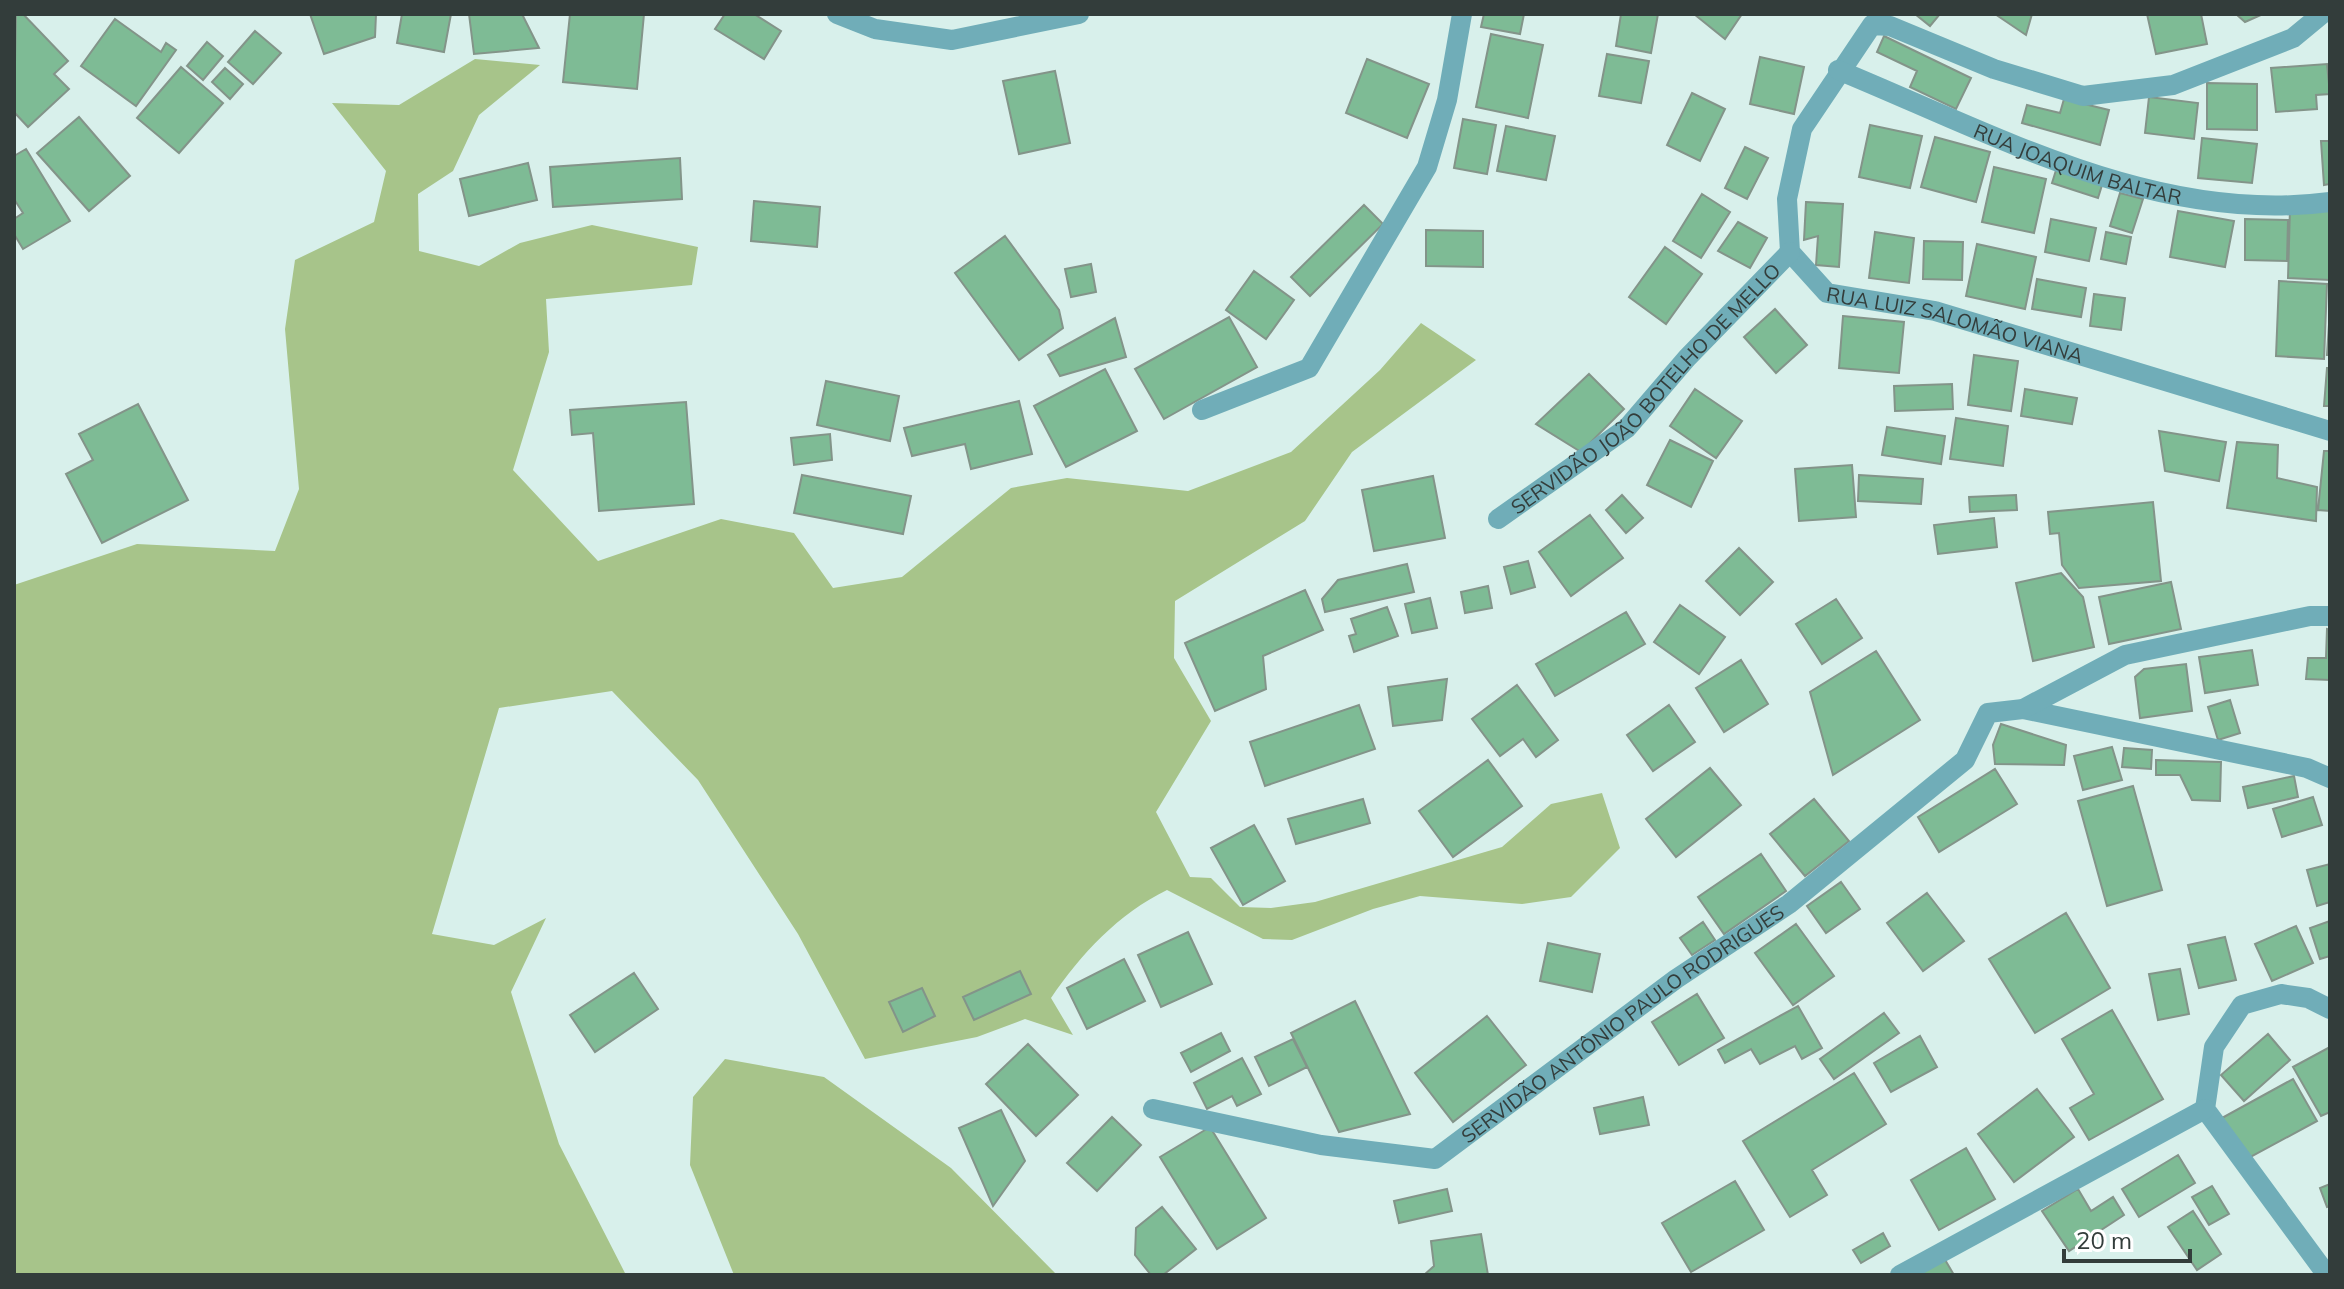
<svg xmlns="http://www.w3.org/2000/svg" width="2344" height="1289" viewBox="0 0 2344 1289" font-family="Mulish,sans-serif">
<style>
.forest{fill:#a7c48a}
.building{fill:#7ebb95;stroke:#839489;stroke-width:2}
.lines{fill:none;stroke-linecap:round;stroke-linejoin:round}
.minor{stroke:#70adb8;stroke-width:20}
.labels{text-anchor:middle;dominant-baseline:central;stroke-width:7;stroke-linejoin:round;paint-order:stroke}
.street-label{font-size:20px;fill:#333d3b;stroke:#fff}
</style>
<rect width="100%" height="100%" fill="#d8f0eb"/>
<path class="forest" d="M475 59 540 65 479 115 453 171 418 194 419 251 479 266 520 243 592 225 698 247 692 285 546 299 549 352 513 470 598 561 721 519 794 533 833 588 902 577 1011 488 1067 478 1188 491 1291 452 1380 370 1421 323 1476 360 1352 452 1305 521 1175 601 1174 658 1211 721 1156 812 1190 877 1211 878 1240 907 1271 908 1315 902 1502 847 1551 804 1602 793 1620 848 1571 897 1522 904 1420 896 1373 909 1292 940 1263 939 1167 890C1118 914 1081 954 1051 998L1073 1035 1025 1019 977 1037 865 1059 798 934 698 780 612 691 499 708 432 934 494 945 546 918 511 992 559 1144 626 1275H14V585L137 544 275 551 299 489 285 329 295 260 374 222 386 171 332 103 399 105Z
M725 1059 824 1077 951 1168 1057 1275H734L690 1165 693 1097Z"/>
<path class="building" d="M16 14H23L68 61 54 74 69 89 28 127 14 112Z
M310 14H376L375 37 324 54Z
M402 14H451L444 52 397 43Z
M469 14H522L539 48 474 54Z
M570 14H644L637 89 563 82Z
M725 14H754L781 31 764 59 715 29Z
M1484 14H1524L1520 34 1481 27Z
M1621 14H1658L1651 53 1616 46Z
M1694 14H1742L1725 39Z
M1915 14H1940L1930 26Z
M1995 14H2032L2026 35Z
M2147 14H2201L2207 44 2156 54Z
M2236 14H2263L2245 22Z
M115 19 161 52 166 43 176 50 136 106 81 66Z
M255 31 281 53 253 84 228 62Z
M1491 34 1543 45 1528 118 1476 107Z
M1884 36 1971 78 1956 109 1910 87 1917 71 1877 52Z
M207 42 223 56 203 80 187 66Z
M1607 54 1649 61 1641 103 1599 96Z
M1760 57 1804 67 1794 114 1750 104Z
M1367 59 1429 84 1407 138 1346 113Z
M2327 64 2330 94 2316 95 2317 109 2276 112 2271 68Z
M181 67 223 103 179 153 137 118Z
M225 68 243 84 230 99 212 82Z
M1055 71 1070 143 1019 154 1003 81Z
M2207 83 2257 84V130L2207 129Z
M1692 93 1725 109 1700 161 1667 145Z
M2149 97 2198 103 2194 139 2145 133Z
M2064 99 2109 110 2100 145 2022 123 2027 105 2060 113Z
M79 117 130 176 89 211 37 153Z
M1463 119 1496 125 1487 174 1454 168Z
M1870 125 1922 136 1910 188 1859 177Z
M1506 126 1555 136 1546 180 1497 171Z
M1935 137 1990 152 1976 202 1921 187Z
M2202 138 2257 144 2252 183 2198 178Z
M2321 141H2330V184L2324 185Z
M1745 147 1768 158 1747 199 1725 188Z
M26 149 70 221 23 249 14 234V219L23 213 14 199V156Z
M680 158 682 199 553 207 550 167Z
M528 163 537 200 469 216 460 179Z
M1994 167 2046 179 2034 233 1982 222Z
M2057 167 2103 182 2098 198 2052 183Z
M2120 193 2143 199 2132 233 2110 226Z
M1702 194 1730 212 1701 258 1673 241Z
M754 201 820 207 817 247 751 241Z
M1806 202 1843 204 1839 267 1816 265 1818 236 1804 240Z
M1364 205 1383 224 1310 296 1291 277Z
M2290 208 2330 209V280L2288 278Z
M2178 211 2234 221 2225 267 2170 257Z
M2051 219 2096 228 2089 261 2045 252Z
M2245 219 2288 220 2287 261 2245 260Z
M1738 222 1767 238 1750 268 1718 251Z
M1426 230 1483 231V267L1426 266Z
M1875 232 1914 238 1909 283 1869 278Z
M2106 232 2131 237 2126 264 2101 259Z
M1005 236 1059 310 1063 328 1019 360 955 273Z
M1924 241 1963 242 1962 280 1923 279Z
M1977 244 2036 257 2025 309 1966 296Z
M1665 247 1702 274 1666 324 1629 297Z
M1091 264 1096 292 1071 297 1065 269Z
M1254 271 1294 300 1266 339 1226 310Z
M2037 279 2086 288 2081 317 2032 309Z
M2279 281 2327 284 2324 359 2276 356Z
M2094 294 2125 298 2121 330 2090 326Z
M1775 309 1807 345 1776 373 1744 337Z
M2330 309V355H2327Z
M1843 316 1904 322 1899 373 1839 368Z
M1229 317 1257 367 1164 419 1135 369Z
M1115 318 1126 357 1060 376 1048 355Z
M1974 355 2018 361 2011 411 1968 405Z
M2327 368H2330V406H2324Z
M1105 369 1137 431 1066 467 1034 406Z
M1589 374 1624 409 1581 452 1536 424Z
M826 381 899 396 890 441 817 425Z
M1952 384 1953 409 1895 411 1894 386Z
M1695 389 1742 421 1716 458 1670 426Z
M2025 389 2077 398 2072 424 2021 416Z
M1019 401 1032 454 971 469 965 444 912 456 904 428Z
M686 402 694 504 599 511 593 433 572 435 570 410Z
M138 404 188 500 102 543 66 474 93 460 79 434Z
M1956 418 2008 426 2003 466 1950 459Z
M1887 427 1945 436 1941 464 1882 455Z
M2159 431 2226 442 2219 481 2165 471Z
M830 434 832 460 794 465 791 438Z
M1670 440 1713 461 1691 507 1647 485Z
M2237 442 2278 445 2277 478 2317 487 2316 521 2227 508Z
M2324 451H2330V511L2318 510Z
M1852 465 1856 517 1799 521 1795 469Z
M802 475 911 496 903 534 794 513Z
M1859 475 1923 479 1921 504 1858 501Z
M1433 476 1445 538 1374 551 1362 490Z
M1622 495 1643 518 1626 533 1606 510Z
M2016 495 2017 510 1970 512 1969 497Z
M2153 502 2161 581 2079 588 2062 565 2059 533 2050 534 2048 512Z
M1590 515 1623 558 1571 596 1539 552Z
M1994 518 1997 547 1938 554 1934 525Z
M1739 548 1773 582 1740 615 1706 581Z
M1528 561 1535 587 1511 594 1504 567Z
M1407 564 1414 592 1325 612 1322 599 1338 580Z
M2061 573 2083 597 2094 647 2033 661 2016 583Z
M2171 582 2181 629 2109 644 2099 597Z
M1488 586 1492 608 1465 613 1461 592Z
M1305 590 1323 630 1263 656 1266 689 1215 711 1185 643Z
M1430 598 1437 628 1412 633 1405 604Z
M1836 599 1862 638 1822 664 1796 624Z
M1680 605 1725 637 1699 674 1654 642Z
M1387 607 1398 636 1354 652 1349 636 1356 634 1351 619Z
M1626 612 1645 644 1555 696 1536 664Z
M2327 629 2330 630V680L2306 679 2308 658H2326Z
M2252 650 2258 685 2205 693 2199 657Z
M1876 651 1920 720 1833 775 1810 692Z
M1741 660 1768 704 1724 732 1696 688Z
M2186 664 2192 711 2140 718 2135 677 2144 669Z
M1447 679 1442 720 1393 726 1388 687Z
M1517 685 1558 740 1536 757 1523 739 1500 756 1472 719Z
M2230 700 2240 733 2218 740 2208 707Z
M1359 705 1375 749 1265 786 1250 742Z
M1669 705 1695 742 1653 771 1627 735Z
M2001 724 2066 745 2064 765 1995 764 1993 745Z
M2112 747 2122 780 2083 790 2074 756Z
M2124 748 2152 750 2151 769 2122 767Z
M1488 760 1522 806 1453 857 1419 811Z
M2156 760 2221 762 2220 801 2192 800 2180 775H2156Z
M1710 768 1741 805 1676 857 1646 819Z
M1995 769 2017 804 1939 852 1918 817Z
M2294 776 2298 797 2248 808 2243 787Z
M2133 786 2162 890 2107 906 2078 801Z
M2313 797 2322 825 2282 837 2273 809Z
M1363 799 1370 823 1296 844 1288 819Z
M1814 799 1849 841 1805 876 1770 834Z
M1254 825 1285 881 1243 905 1211 848Z
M1761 854 1786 891 1724 934 1698 897Z
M2330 864V902L2317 906 2307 870Z
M1841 882 1860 909 1826 933 1807 906Z
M1927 893 1964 941 1923 971 1887 923Z
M2066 913 2110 988 2035 1033 1989 959Z
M2330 921V956L2320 959 2310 928Z
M1703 922 1715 940 1692 955 1680 938Z
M1796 924 1834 976 1793 1005 1755 953Z
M2296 926 2313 963 2272 981 2255 944Z
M1188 932 1212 984 1161 1007 1138 955Z
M2225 937 2236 980 2199 988 2188 945Z
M1548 943 1600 954 1592 992 1540 981Z
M1124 959 1145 1001 1087 1029 1067 988Z
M2180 969 2189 1014 2158 1020 2149 974Z
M1020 971 1031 994 974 1020 963 997Z
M634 973 658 1009 595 1052 570 1015Z
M922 988 935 1016 903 1032 889 1002Z
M1697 994 1724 1038 1679 1065 1652 1022Z
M1355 1001 1410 1114 1339 1132 1291 1033Z
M1798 1006 1822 1048 1802 1059 1795 1046 1760 1064 1751 1049 1725 1063 1718 1050Z
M2112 1010 2163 1099 2089 1140 2070 1108 2094 1094 2062 1039Z
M1884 1013 1899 1033 1834 1079 1820 1059Z
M1487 1016 1526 1065 1453 1122 1415 1073Z
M1221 1033 1230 1051 1191 1072 1181 1053Z
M2268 1034 2290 1060 2244 1101 2221 1075Z
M1920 1036 1937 1067 1891 1092 1874 1063Z
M1293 1039 1307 1067 1269 1086 1255 1057Z
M1028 1044 1078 1095 1036 1136 986 1084Z
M2330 1047V1112L2321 1116 2293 1067Z
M1242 1058 1261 1094 1237 1106 1232 1096 1207 1109 1194 1083Z
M1854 1073 1886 1124 1812 1170 1827 1195 1790 1217 1743 1141Z
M2293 1079 2317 1121 2245 1160 2222 1118Z
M2037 1089 2074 1137 2014 1182 1978 1134Z
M1643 1097 1649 1125 1600 1134 1594 1108Z
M1001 1110 1025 1161 993 1206 959 1128Z
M1112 1117 1141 1145 1097 1191 1067 1163Z
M1210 1127 1266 1218 1217 1249 1160 1157Z
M1966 1148 1995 1199 1939 1230 1911 1180Z
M2178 1155 2195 1183 2139 1217 2122 1189Z
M1735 1181 1764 1230 1691 1272 1662 1223Z
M2330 1184V1206L2327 1207 2320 1188Z
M2212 1186 2229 1214 2209 1225 2192 1197Z
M1447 1189 1452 1211 1399 1223 1394 1201Z
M2078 1189 2091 1211 2113 1197 2124 1215 2069 1251 2042 1211Z
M1162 1207 1196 1249 1163 1275H1151L1135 1255 1136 1228Z
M2193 1211 2221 1254 2197 1270 2168 1227Z
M1883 1233 1890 1246 1861 1263 1853 1250Z
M1481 1234 1488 1275H1424L1434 1266 1431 1241Z
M1944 1258 1954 1275H1916Z"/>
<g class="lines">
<g class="minor">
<path d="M837 14 875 29 952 40 1079 14"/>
<path id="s1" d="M2322 14 2293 38 2173 85 2083 96 1994 69 1890 26 1872 25 1802 129 1787 199 1790 252 1827 293 1935 311 2330 431"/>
<path id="s2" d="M1838 70C1994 134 2157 225 2330 202"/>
<path d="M1202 410 1309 368 1427 167 1447 100 1462 14"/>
<path id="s3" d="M1498 519 1627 428 1687 358 1790 252"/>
<path d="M2023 709 2307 768 2330 778"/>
<path id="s4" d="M1153 1109 1321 1145 1435 1159 1676 979 1789 904 1965 760 1988 713 2023 709 2125 655 2310 616H2330"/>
<path d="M2324 1271 2205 1109 2214 1047 2242 1005 2281 994 2308 998 2330 1009"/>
<path d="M1900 1275 2205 1109"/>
</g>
</g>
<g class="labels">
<g class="street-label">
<text stroke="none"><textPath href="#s2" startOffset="258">RUA JOAQUIM BALTAR</textPath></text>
<text stroke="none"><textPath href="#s1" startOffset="918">RUA LUIZ SALOMÃO VIANA</textPath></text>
<text stroke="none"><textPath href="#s3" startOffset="198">SERVIDÃO JOÃO BOTELHO DE MELLO</textPath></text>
<text stroke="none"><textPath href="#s4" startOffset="518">SERVIDÃO ANTÔNIO PAULO RODRIGUES</textPath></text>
</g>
</g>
<rect width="2344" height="1289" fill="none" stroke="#333d3b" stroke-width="32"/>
<path d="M2064 1249v12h126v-12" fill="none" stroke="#333d3b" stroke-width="4"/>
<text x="2076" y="1249" font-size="24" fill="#333d3b" stroke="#ffffff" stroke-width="6" paint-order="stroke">20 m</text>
</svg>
